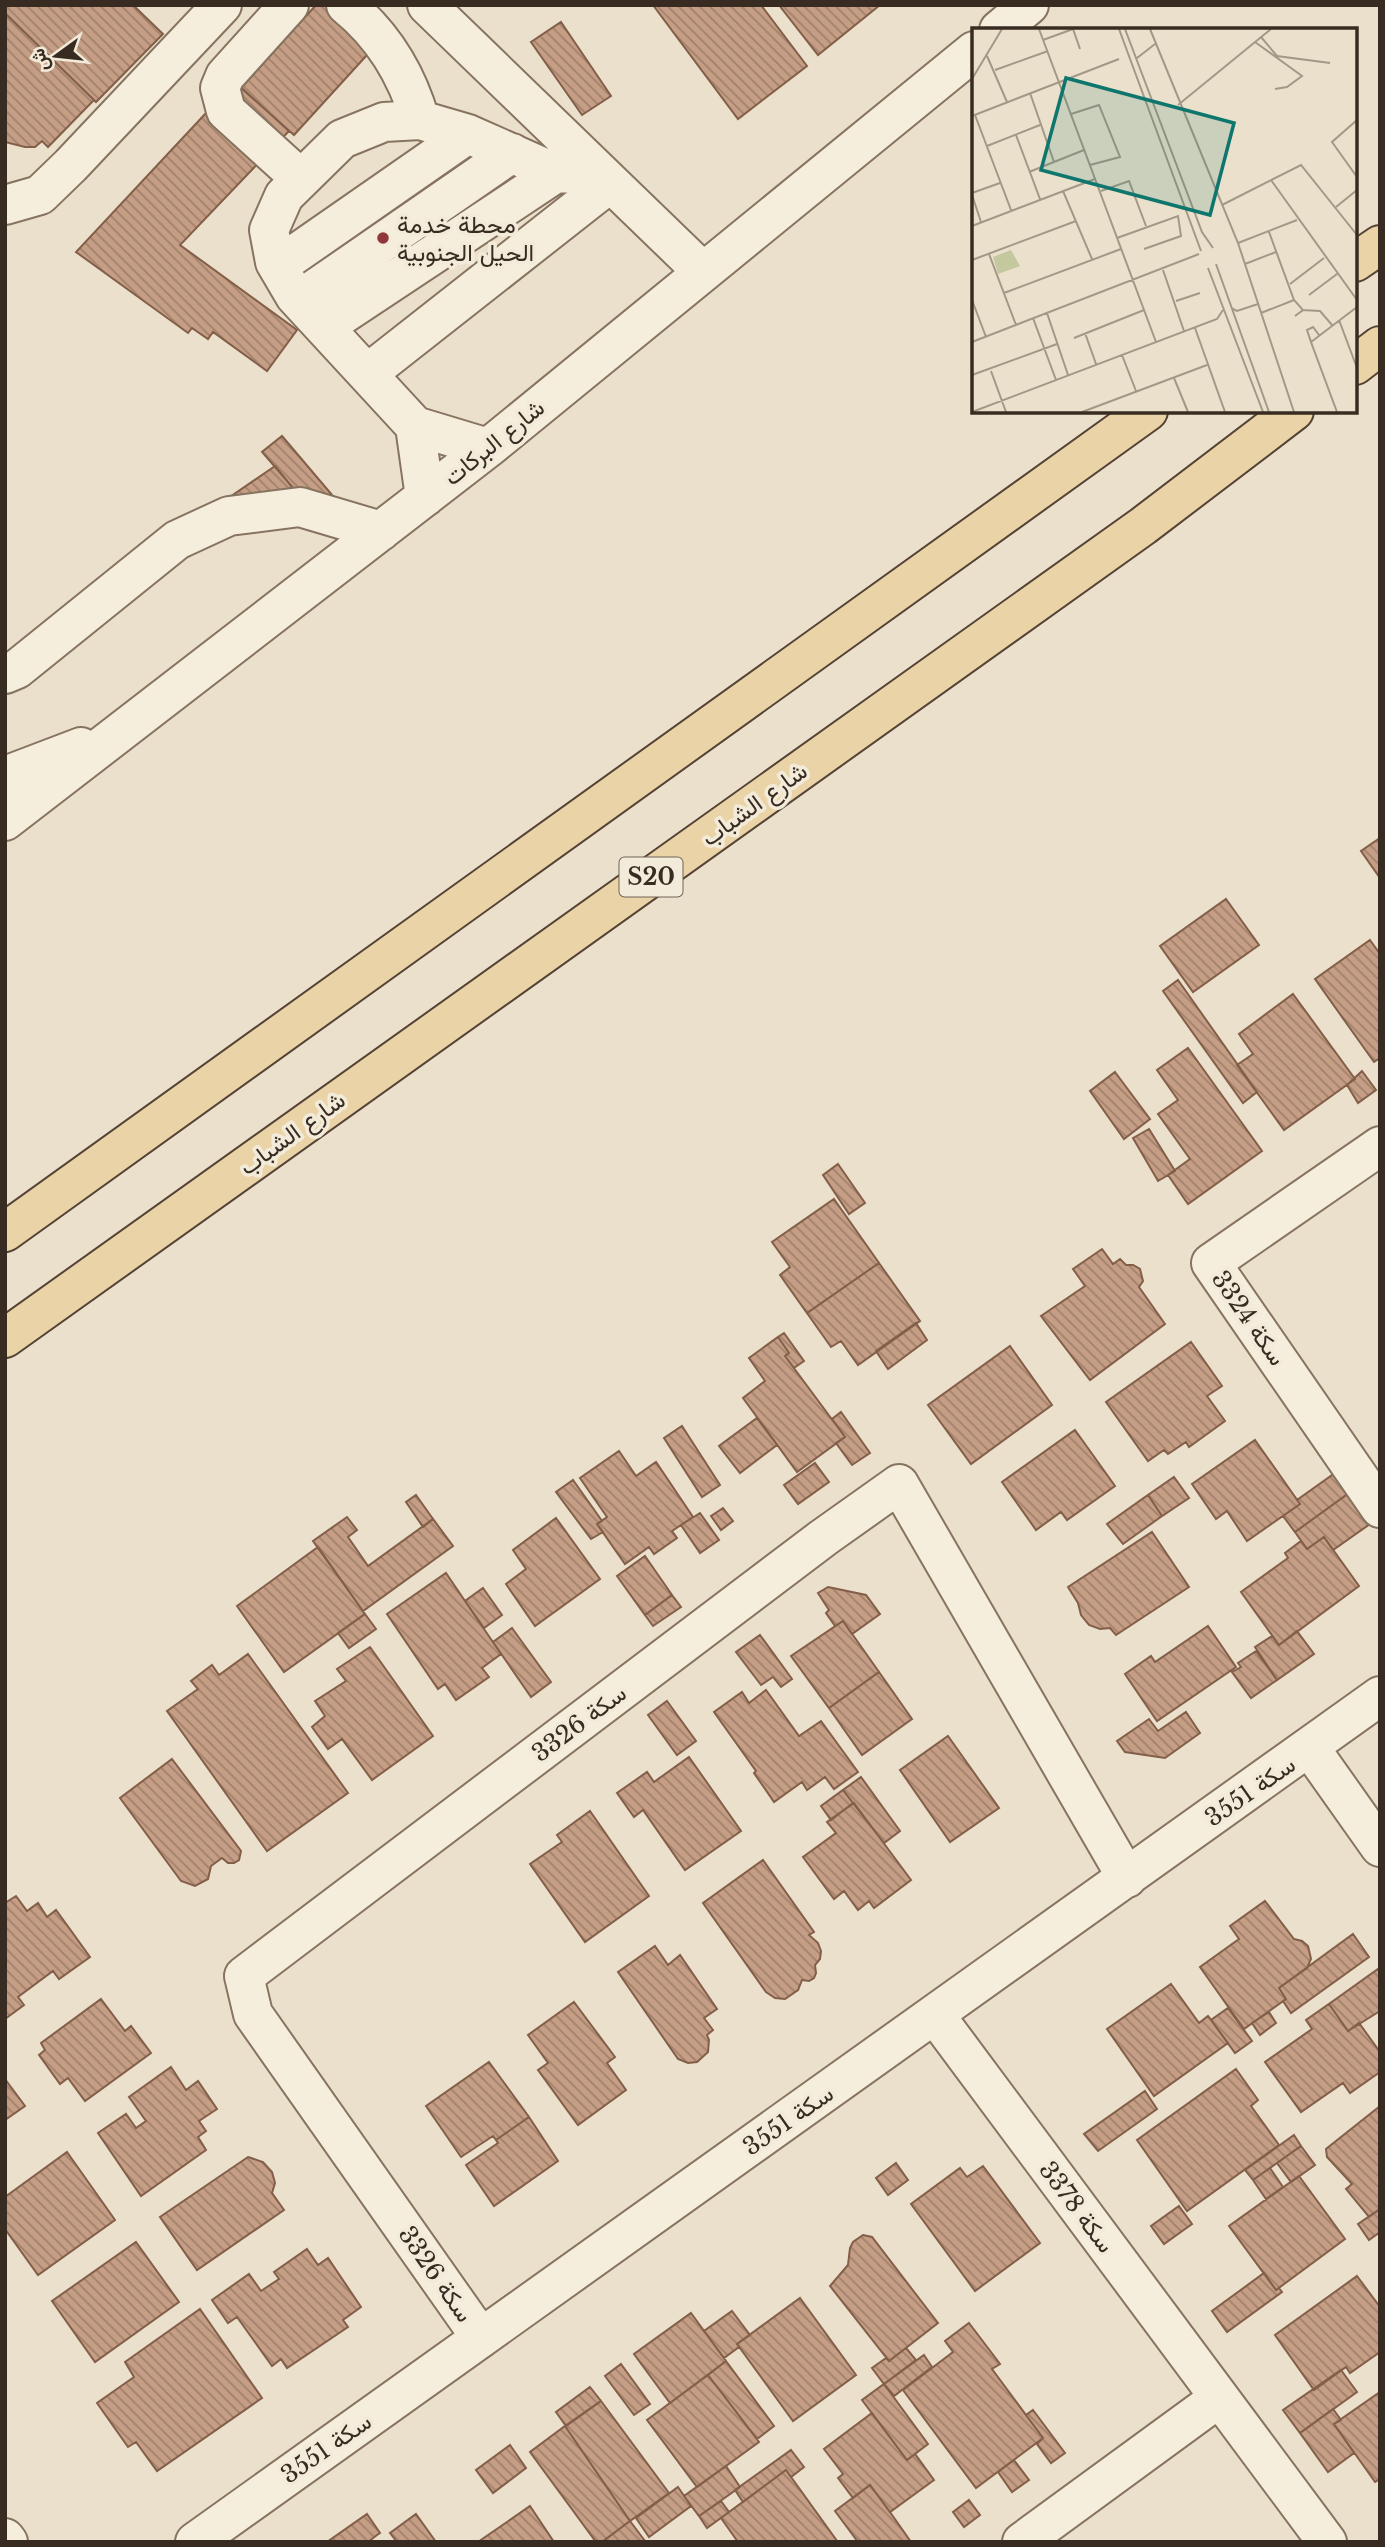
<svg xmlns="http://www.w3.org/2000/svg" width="1385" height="2547" viewBox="0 0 1385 2547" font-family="'Libre Baskerville',Vazirmatn,serif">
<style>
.building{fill:url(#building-back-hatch);stroke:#835e49;stroke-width:2}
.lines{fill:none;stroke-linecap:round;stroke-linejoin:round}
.minor-casing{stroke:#867360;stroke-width:42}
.major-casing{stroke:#544234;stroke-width:42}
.minor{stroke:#f6eedd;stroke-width:38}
.major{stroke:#e9d3a7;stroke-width:38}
.poi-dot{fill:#8f3739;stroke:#f3ebd9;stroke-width:2.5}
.labels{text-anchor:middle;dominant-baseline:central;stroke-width:7;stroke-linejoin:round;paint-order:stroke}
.shield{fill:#f3ebd9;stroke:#706559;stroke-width:2}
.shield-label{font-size:23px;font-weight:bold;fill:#382c22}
.poi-label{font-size:24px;fill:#382c22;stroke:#f3ebd9;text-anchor:start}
.street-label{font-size:24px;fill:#382c22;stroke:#f3ebd9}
.inset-road{fill:none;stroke:#a39887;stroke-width:2}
.view{fill:#0f766e;fill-opacity:0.15;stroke:#0f766e;stroke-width:3.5}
.inset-edge{fill:none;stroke:#382c22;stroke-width:3.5}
</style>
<defs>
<pattern id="building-back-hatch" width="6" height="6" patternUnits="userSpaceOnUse" patternTransform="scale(1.75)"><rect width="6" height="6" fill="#c59e85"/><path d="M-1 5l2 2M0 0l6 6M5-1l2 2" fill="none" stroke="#a1816c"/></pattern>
</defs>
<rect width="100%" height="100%" fill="#ebe0cb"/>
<path class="building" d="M5 5H133L163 34 96 102 5 13Z
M316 5H334L377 44 294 135 241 88Z
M653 5H761L807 66 738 119Z
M779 5H880L818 55Z
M5 13 94 100 48 147 42 141 35 147H25L5 142Z
M561 22 611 96 582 115 531 42Z
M235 82 289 131 180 245 297 330 267 371 213 332 208 339 192 328 188 333 76 252Z
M282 436 332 495 313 511 262 452Z
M275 466 292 487 226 532 211 510Z
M1380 838V878L1361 851Z
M1226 899 1259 945 1193 992 1160 946Z
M1370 940 1380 954V1058L1374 1062 1315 979Z
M1178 980 1257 1092 1243 1103 1163 991Z
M1293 994 1355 1079 1284 1130 1237 1065 1253 1054 1239 1034Z
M1188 1048 1262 1151 1188 1204 1168 1175 1190 1159 1158 1114 1178 1100 1157 1070Z
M1362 1071 1376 1090 1358 1103 1347 1085Z
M1115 1072 1150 1119 1124 1139 1090 1091Z
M1149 1129 1175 1171 1158 1181 1133 1138Z
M838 1164 865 1203 849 1214 823 1175Z
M834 1199 879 1263 807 1313 780 1275 790 1267 772 1242Z
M1102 1249 1113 1264 1120 1259 1126 1265H1133L1140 1269 1143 1281 1139 1287 1165 1324 1090 1380 1041 1316 1085 1286 1073 1269Z
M879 1263 920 1321 858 1365 841 1341 831 1347 807 1313Z
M916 1323 927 1340 888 1369 876 1351Z
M784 1333 804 1361 794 1368 785 1356 789 1353 778 1337Z
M778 1337 789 1353 785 1356 845 1437 797 1472 743 1398 765 1381 749 1358Z
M1191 1342 1222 1386 1207 1396 1225 1421 1189 1447 1186 1442 1168 1454 1164 1450 1148 1461 1106 1402Z
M1010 1346 1052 1405 971 1464 928 1405Z
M841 1412 870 1453 852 1465 836 1443 845 1437 832 1419Z
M757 1418 777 1445 740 1473 719 1446Z
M682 1426 720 1485 702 1497 664 1438Z
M1075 1430 1115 1486 1067 1520 1061 1512 1036 1530 1002 1482Z
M1255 1440 1300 1504 1247 1541 1227 1511 1216 1519 1192 1484Z
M619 1451 636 1476 656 1462 693 1517 672 1531 677 1538 654 1554 649 1547 625 1564 597 1524 607 1517 580 1478Z
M815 1463 829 1482 798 1504 784 1485Z
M1335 1473 1349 1493 1295 1532 1283 1516 1300 1504 1297 1500Z
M1174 1477 1189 1498 1162 1516 1148 1495Z
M573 1480 602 1521 597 1524 603 1532 591 1539 556 1492Z
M1349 1493 1370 1524 1333 1550 1324 1537 1307 1549 1295 1532Z
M416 1495 433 1519 423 1527 406 1502Z
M1148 1495 1162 1516 1123 1544 1107 1524Z
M723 1508 733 1521 721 1530 711 1516Z
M700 1513 719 1540 700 1553 681 1525Z
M347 1517 357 1530 348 1537 368 1566 433 1519 453 1546 363 1611 313 1541Z
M556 1518 600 1579 535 1626 506 1584 526 1569 513 1550Z
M1152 1532 1189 1587 1116 1635 1110 1628 1100 1629 1089 1625 1081 1615 1078 1603 1068 1587Z
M1324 1537 1359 1586 1279 1645 1241 1592 1288 1558 1285 1553 1301 1541 1307 1549Z
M318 1547 365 1614 284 1672 237 1606Z
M645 1556 672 1595 645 1615 617 1576Z
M446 1573 501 1654 482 1668 489 1677 456 1700 445 1684 438 1689 387 1614Z
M828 1587 866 1595 880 1614 852 1634 843 1621 835 1626 826 1613 829 1610 818 1593Z
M483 1588 502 1615 484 1628 465 1601Z
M672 1595 681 1607 653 1626 645 1615Z
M365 1614 376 1629 349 1648 338 1633Z
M843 1621 879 1672 829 1708 791 1656Z
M1208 1626 1236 1667 1157 1721 1125 1674 1151 1656 1155 1662Z
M512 1628 551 1682 531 1697 493 1642Z
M1297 1631 1314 1654 1277 1680 1255 1647 1272 1636 1279 1645Z
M760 1635 792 1679 781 1687 773 1677 761 1685 736 1652Z
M370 1647 433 1736 372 1780 342 1739 328 1749 312 1727 325 1716 315 1701 346 1681 337 1669Z
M1256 1651 1277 1680 1251 1698 1232 1672 1241 1667 1238 1663Z
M248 1654 348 1793 267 1851 167 1711 198 1689 191 1681 212 1665 219 1675Z
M879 1672 912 1719 862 1755 829 1708Z
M766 1690 799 1736 821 1721 858 1772 834 1789 825 1777 807 1790 802 1782 774 1802 754 1773 756 1771 714 1712 742 1692 749 1703Z
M667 1701 696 1741 677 1755 648 1715Z
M1186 1712 1200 1733 1165 1758 1125 1752 1117 1741 1149 1719 1158 1731Z
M948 1736 999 1808 950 1842 900 1770Z
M689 1757 741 1831 685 1870 643 1810 634 1817 617 1793 647 1772 654 1782Z
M172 1759 241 1851 239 1860 234 1863H228L222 1858 211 1866 208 1879 195 1886 181 1881 120 1798Z
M861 1777 900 1831 884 1843 843 1790Z
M843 1790 853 1803 831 1820 821 1806Z
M854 1803 911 1880 874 1908 869 1901 858 1910 844 1891 834 1899 803 1857 836 1833 827 1822Z
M590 1811 649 1896 585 1942 530 1864 562 1842 557 1835Z
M763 1860 814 1932 809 1935 818 1943 821 1951 820 1959 815 1965 816 1973 814 1978 809 1981 802 1980 798 1990 785 1999 775 1998 766 1992 703 1903Z
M16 1896 27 1911 38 1903 47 1917 56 1910 90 1957 59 1979 53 1971 18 1997 24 2005 5 2019V1903Z
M1265 1901 1294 1939 1302 1941 1308 1946 1311 1959 1307 1968 1279 1988 1286 1999 1244 2029 1200 1967 1239 1939 1230 1926Z
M1353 1934 1369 1957 1291 2013 1283 2001 1286 1999 1279 1988Z
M655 1946 668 1965 680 1955 717 2009 704 2018 713 2030 707 2035 709 2040 708 2052 697 2062 688 2063 678 2059 618 1972Z
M1378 1969 1380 1972V2011L1348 2031 1329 2004Z
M1171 1984 1199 2023 1208 2016 1228 2043 1154 2096 1107 2029Z
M101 1999 125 2031 131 2026 151 2053 85 2101 68 2078 60 2084 39 2055 45 2050 41 2043Z
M574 2002 615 2057 607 2063 626 2090 578 2125 538 2070 548 2063 528 2035Z
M1329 2004 1348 2031 1359 2023 1380 2052V2072L1350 2093 1343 2083 1301 2112 1265 2062 1312 2029 1306 2020Z
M1228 2008 1252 2041 1235 2053 1211 2020Z
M1269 2012 1276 2023 1260 2035 1252 2023Z
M489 2062 529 2117 496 2140 493 2136 461 2157 426 2106Z
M171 2067 186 2090 198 2081 217 2109 199 2121 206 2131 198 2137 206 2150 141 2196 98 2133 126 2114 136 2128 146 2121 129 2097Z
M1236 2069 1258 2100 1251 2106 1279 2145 1187 2211 1137 2140Z
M5 2079 25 2106 5 2120Z
M1145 2091 1157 2109 1098 2151 1084 2134Z
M1380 2106V2209L1369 2217 1346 2189 1352 2184 1327 2157 1326 2149Z
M529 2117 558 2161 494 2206 466 2165 498 2143 496 2140Z
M1294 2135 1301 2146 1253 2180 1245 2170Z
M1301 2146 1315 2165 1291 2182 1277 2163Z
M67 2152 115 2220 38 2275 5 2229V2197Z
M248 2157 263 2162 272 2172 275 2183 272 2193 284 2210 197 2270 160 2217Z
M896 2163 908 2180 888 2195 876 2178Z
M983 2166 1040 2243 975 2291 911 2204 960 2168 967 2177Z
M1270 2168 1283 2187 1266 2199 1253 2180Z
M1299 2176 1345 2239 1276 2290 1229 2226Z
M1179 2206 1192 2224 1164 2244 1151 2226Z
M1380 2209V2232L1369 2240 1358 2224Z
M863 2235 872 2237 938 2323 889 2361 830 2286 848 2265 850 2248 853 2242Z
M136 2242 179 2302 95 2362 52 2301Z
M307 2249 318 2265 328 2258 361 2307 343 2320 348 2327 287 2368 281 2359 272 2366 237 2317 228 2323 212 2300 249 2274 261 2291 279 2279 274 2272Z
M1264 2273 1276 2290 1279 2288 1282 2292 1227 2332 1212 2311Z
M1357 2276 1380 2307V2352L1350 2373 1346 2367 1314 2390 1275 2335Z
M800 2298 856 2375 793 2421 737 2344Z
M200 2309 262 2398 157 2471 136 2442 128 2447 97 2403 134 2377 125 2362Z
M732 2311 750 2335 737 2344 739 2347 724 2358 704 2331Z
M691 2313 726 2361 670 2403 634 2354Z
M969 2323 1000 2364 992 2369 1043 2438 976 2488 903 2390 953 2352 945 2341Z
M906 2348 916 2360 884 2384 872 2368 886 2358 889 2361Z
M924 2355 932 2367 894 2396 884 2384Z
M726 2361 774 2426 757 2439 708 2375Z
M621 2364 650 2404 634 2415 605 2376Z
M1341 2370 1357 2392 1300 2433 1283 2410Z
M708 2375 759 2442 697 2487 647 2420Z
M884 2384 928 2444 907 2460 862 2400Z
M590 2387 601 2401 566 2426 556 2412Z
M1380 2392V2479L1375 2482 1334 2424Z
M601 2401 669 2493 630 2521 565 2426Z
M1333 2409 1341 2420 1334 2424 1354 2453 1328 2472 1300 2433Z
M1033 2410 1065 2453 1051 2463 1037 2444 1043 2438 1026 2415Z
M872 2413 907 2460 915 2454 934 2480 890 2512 870 2485 853 2498 838 2478 843 2474 824 2449Z
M565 2426 630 2521 602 2542H596L530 2452Z
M510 2445 526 2468 493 2493 476 2470Z
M791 2450 804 2467 791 2477 786 2470 743 2502 735 2490Z
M1014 2460 1029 2480 1012 2492 998 2472Z
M726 2466 740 2487 699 2516 684 2496Z
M786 2470 837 2541 836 2542H738L721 2518Z
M870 2485 890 2512 911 2542H858L835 2511Z
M678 2487 691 2506 649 2537 636 2518Z
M969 2500 980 2515 964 2527 953 2512Z
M721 2501 729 2512 707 2528 699 2516Z
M530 2506 554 2542H478Z
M367 2514 380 2533 377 2535 368 2542H327Z
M416 2514 436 2542H397L390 2533Z
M630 2521 645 2541 602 2542Z"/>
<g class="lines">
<defs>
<path id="minor" d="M289 5 225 76 220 88 226 111 301 179
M346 5C383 35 407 75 420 120
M427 5 703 272
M999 30 1029 5
M5 205 40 195 71 165 222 5
M278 266 468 134
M299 300 512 153
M324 327 556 173
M367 374 610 183
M415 426 425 497
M488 448 415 426 295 296 275 262 269 230 284 196 342 139 384 122 420 120 468 134 556 173 576 174 595 169
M5 674 17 669 177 540 229 516 300 507 381 531
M5 776 81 747
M5 821 488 448 974 51
M1380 1146 1211 1263 1380 1508
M1310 1748 1380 1847
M935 2015 1327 2542
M481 2338 253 2014 244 1976 823 1538 899 1484 1127 1878
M5 2538 8 2542
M195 2542 1380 1696
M1022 2542 1219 2398"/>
<path id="major" d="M1355 262 1380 245
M1355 365 1380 346
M5 1232 1148 411
M5 1338 1143 526 1294 411"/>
</defs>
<use href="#minor" class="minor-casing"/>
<use href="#major" class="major-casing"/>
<use href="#minor" class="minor"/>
<use href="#major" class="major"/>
</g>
<circle class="poi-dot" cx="383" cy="238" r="7"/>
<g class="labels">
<rect class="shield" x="619.5" y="857.5" width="63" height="39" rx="5"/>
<g class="shield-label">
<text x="651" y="877">S20</text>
</g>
<g class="poi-label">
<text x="397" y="224">محطة خدمة<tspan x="397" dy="28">الحيل الجنوبية</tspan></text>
</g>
<g class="street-label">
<text transform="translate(494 442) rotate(-39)">شارع البركات</text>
<text transform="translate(754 804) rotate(-36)">شارع الشباب</text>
<text transform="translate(292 1133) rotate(-36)">شارع الشباب</text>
<text transform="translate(1249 1318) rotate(55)">سكة 3324</text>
<text transform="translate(579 1723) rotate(-37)">سكة 3326</text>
<text transform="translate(1250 1791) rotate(-35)">سكة 3551</text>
<text transform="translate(788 2120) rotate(-35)">سكة 3551</text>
<text transform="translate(1077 2207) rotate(53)">سكة 3378</text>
<text transform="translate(436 2274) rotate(55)">سكة 3326</text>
<text transform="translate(326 2448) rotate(-35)">سكة 3551</text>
</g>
</g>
<g transform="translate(972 28)">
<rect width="385" height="385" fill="#ebe0cb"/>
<path d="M39 222 48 238 26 246 21 229Z" fill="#c4c89f"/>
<path class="inset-road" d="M67 1 184 314M101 1 108 21M147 1 229 223M153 1 230 204 241 220M178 1 266 215 322 384M289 9 305 28 358 35M71 12 101 1M283 14 330 48 315 59 303 61M15 28 35 74M165 30 183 16M23 42 76 23M0 51 30 1M58 65 82 134M206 77 299 1M99 86 127 77 148 129 118 137M3 87 39 182M0 88 147 31M385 92 360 114 385 149M44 107 68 171M15 118 68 97M57 144 112 122M299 152 385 272M91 163 120 231M129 163 157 153 174 198M0 165 28 155M0 167 9 194M250 177 329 137 385 207M364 179 385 162M0 198 123 151M297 204 322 272 331 282 323 288M145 210 206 188 209 208 172 221M266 215 325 192M17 226 44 297M0 232 104 193M244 236 297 384M273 236 304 224M236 240 291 384M191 242 212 303M318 256 352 230M32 265 149 221M337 267 365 246M0 272 14 309M204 273 228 265M259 280 265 283 286 276M330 282 348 283 360 297M75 285 96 347M289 285 322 272M61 290 84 352M367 292 385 340M223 300 253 384M113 305 124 336M102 310 172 282M0 314 227 226M339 314 335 302 341 299 347 307M150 327 164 363M19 343 34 384M0 347 85 316M202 350 216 384M0 384 245 291 251 282M110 384 235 337M365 384 339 314 385 279"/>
<path class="view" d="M94 50 262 95 238 187 69 142Z"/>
<rect width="385" height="385" class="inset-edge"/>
</g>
<rect width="1385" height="2547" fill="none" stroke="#382c22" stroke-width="14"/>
<g transform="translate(56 56) rotate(255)" stroke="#f3ebd9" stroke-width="5" paint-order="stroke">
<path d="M0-5L12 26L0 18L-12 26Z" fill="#382c22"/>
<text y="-10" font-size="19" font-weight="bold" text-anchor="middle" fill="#382c22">ش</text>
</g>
</svg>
